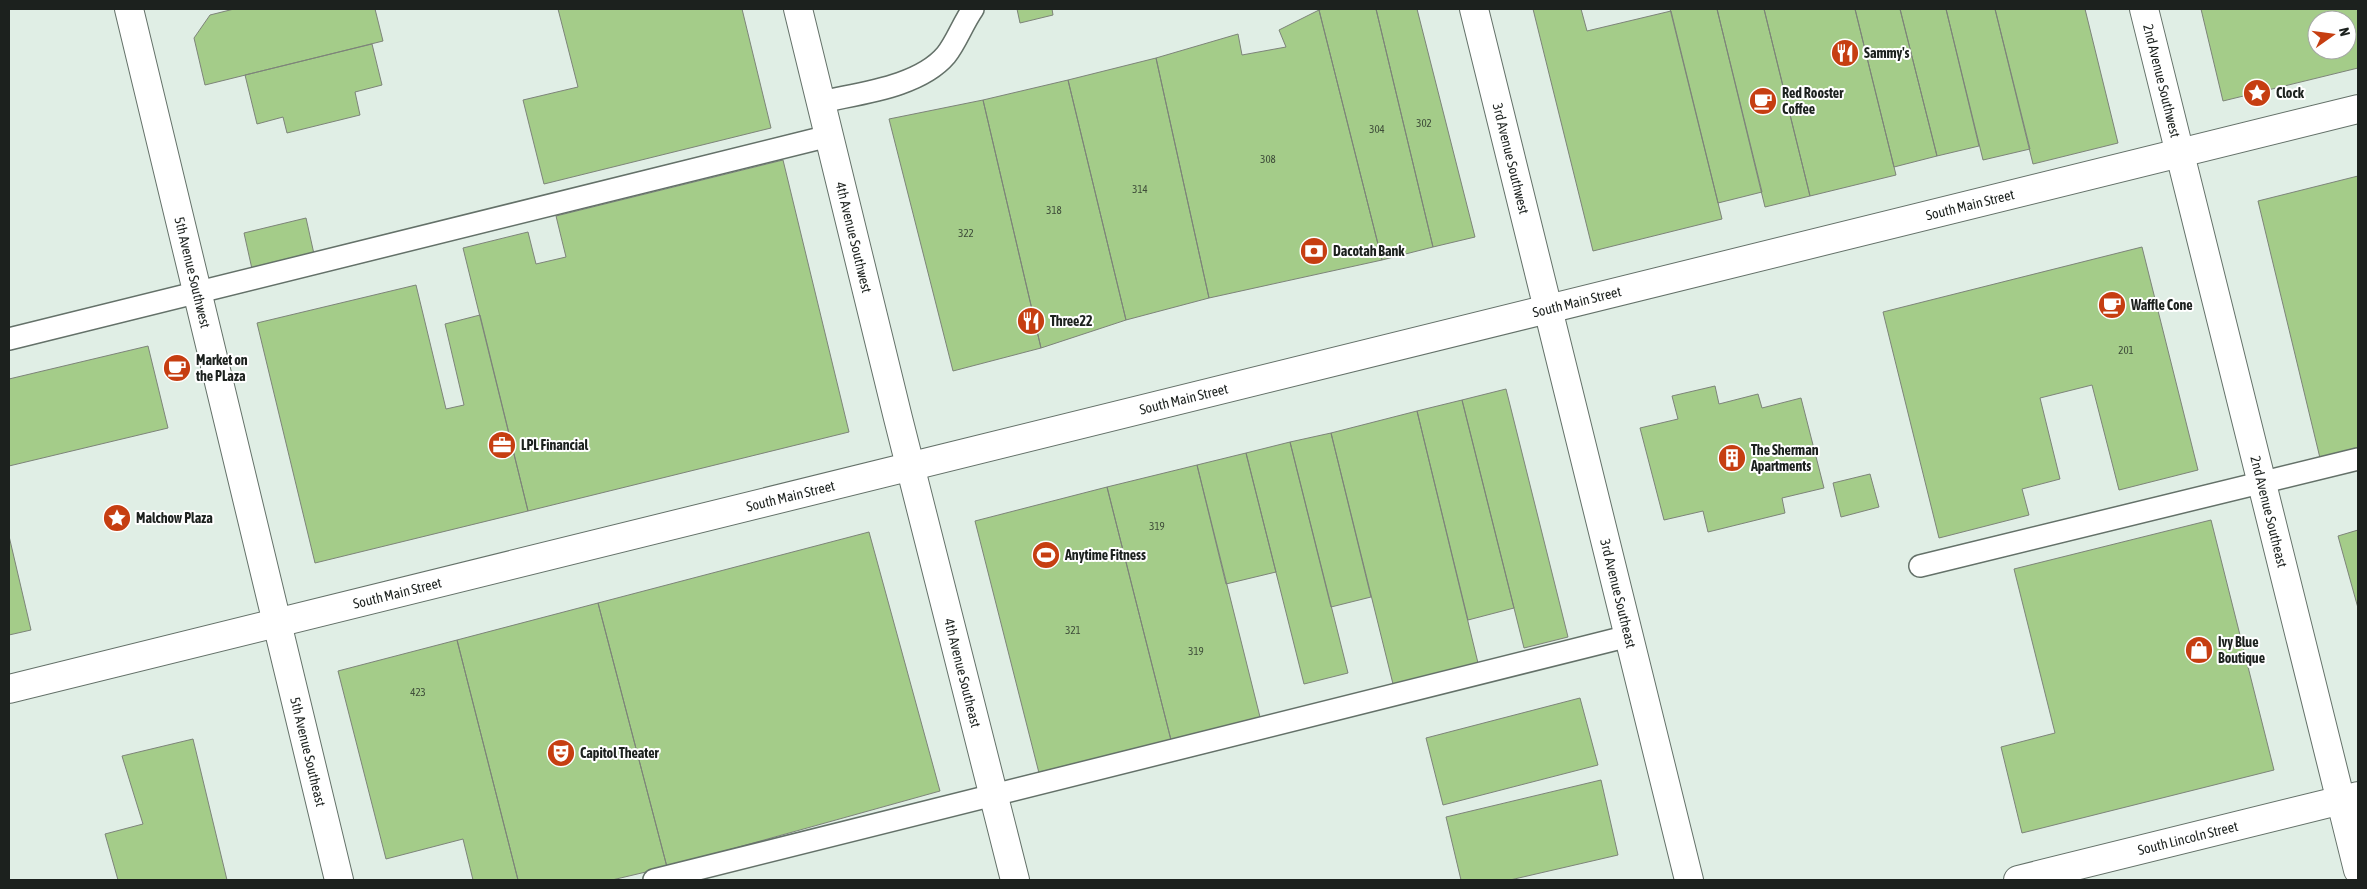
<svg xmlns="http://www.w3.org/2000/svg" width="2367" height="889" viewBox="0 0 2367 889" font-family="'Asap Condensed',sans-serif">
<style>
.building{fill:#a4cc89;stroke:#7d8479;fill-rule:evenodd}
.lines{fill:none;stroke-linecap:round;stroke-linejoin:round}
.lane-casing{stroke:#647169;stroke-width:24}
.street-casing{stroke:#647169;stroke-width:30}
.secondary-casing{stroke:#647169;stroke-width:30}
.lane{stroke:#fff;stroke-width:21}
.street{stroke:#fff;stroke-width:28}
.secondary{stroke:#fff;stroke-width:28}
.labels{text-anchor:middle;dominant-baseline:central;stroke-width:4;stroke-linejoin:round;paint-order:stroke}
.number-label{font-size:11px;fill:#3e4c39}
.poi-label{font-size:14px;font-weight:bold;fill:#1c211e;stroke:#fff;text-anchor:start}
.street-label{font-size:14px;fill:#1c211e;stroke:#fff}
</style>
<rect width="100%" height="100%" fill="#e0eee5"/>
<path class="building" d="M234 9H375L383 41 205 85 194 38 210 15Z
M558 9H742L771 128 544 184 523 100 578 87Z
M1017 9H1052L1053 15 1020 23Z
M1323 9H1376L1433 247 1382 260 1319 10Z
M1376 9H1417L1475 237 1433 247Z
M1533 9H1581L1587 31 1671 11 1722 219 1593 251Z
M1670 9H1717L1762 192 1718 203Z
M1717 9H1764L1810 196 1765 207Z
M1764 9H1855L1896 175 1810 196Z
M1855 9H1900L1937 156 1894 167Z
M1900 9H1946L1979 146 1937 156Z
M1946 9H1995L2030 149 1983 160Z
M1995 9H2085L2118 143 2033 164Z
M2201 9H2358V68L2223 101ZM2317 20H2347V50H2317Z
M1319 10 1382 260 1209 298 1156 58 1238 34 1242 55 1286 47 1279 30Z
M372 44 382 85 355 92 360 115 287 133 283 117 257 124 245 75Z
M1156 58 1209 298 1126 320 1068 80Z
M1068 80 1126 320 1041 348 983 100Z
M983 100 1041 348 953 371 889 119Z
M783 160 849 432 528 511 463 248 528 232 536 264 566 257 556 216Z
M2358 176V449L2320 458 2258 201Z
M306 218 314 254 252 269 244 233Z
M2142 247 2198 470 2119 490 2092 385 2040 398 2060 479 2022 489 2029 515 1939 538 1883 312Z
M416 285 446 409 464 405 445 324 480 315 528 511 315 563 257 323Z
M148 346 168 428 9 466V379Z
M1715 386 1719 404 1758 394 1762 408 1801 398 1824 488 1782 498 1785 513 1708 532 1703 511 1664 520 1640 428 1678 419 1672 396Z
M1506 389 1568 637 1524 648 1462 400Z
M1462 400 1514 608 1468 620 1417 411Z
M1417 411 1478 663 1393 684 1331 433Z
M1331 433 1371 597 1331 607 1290 442Z
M1290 442 1348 673 1304 684 1246 453Z
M1246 453 1276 572 1226 584 1197 465Z
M1197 465 1260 717 1171 740 1107 487Z
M1870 474 1879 507 1841 517 1833 483Z
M1107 487 1171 740 1039 773 975 521Z
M2211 520 2274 770 2022 833 2001 747 2055 733 2014 569Z
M2358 530V608L2338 536Z
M869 532 940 791 667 867 598 603Z
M9 536 31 630 9 635Z
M598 603 667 867 612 880H518L457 640Z
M457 640 518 880H473L463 839 386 859 338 671Z
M1580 698 1598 765 1443 805 1426 738Z
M193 739 227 880H118L105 834 143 824 122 756Z
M1601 780 1618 855 1510 880H1461L1446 817Z"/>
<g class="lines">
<defs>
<path id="lane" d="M821 102C860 93 919 87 946 55 956 43 963 23 973 9
M9 339 829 136
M1920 566 2358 459
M654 880 1629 636"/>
<g id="street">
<path id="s1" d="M129 9 339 880"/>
<path id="s2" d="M798 9 898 418 1015 880"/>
<path id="s3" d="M2144 9 2358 870"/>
</g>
<g id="secondary">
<path id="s4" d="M1474 9 1689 880"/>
<path id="s5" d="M9 689 2358 109"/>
<path id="s6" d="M2018 880 2358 796"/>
</g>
</defs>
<use href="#lane" class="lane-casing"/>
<use href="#street" class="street-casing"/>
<use href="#secondary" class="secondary-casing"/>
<use href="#lane" class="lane"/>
<use href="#street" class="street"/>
<use href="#secondary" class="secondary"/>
</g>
<defs>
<symbol id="restaurant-disc" viewBox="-11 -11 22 22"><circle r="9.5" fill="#c63e11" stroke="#fff"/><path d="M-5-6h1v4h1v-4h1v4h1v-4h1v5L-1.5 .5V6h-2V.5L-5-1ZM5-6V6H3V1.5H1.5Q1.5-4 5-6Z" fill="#fff"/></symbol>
<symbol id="sight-disc" viewBox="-11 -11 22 22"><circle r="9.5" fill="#c63e11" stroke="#fff"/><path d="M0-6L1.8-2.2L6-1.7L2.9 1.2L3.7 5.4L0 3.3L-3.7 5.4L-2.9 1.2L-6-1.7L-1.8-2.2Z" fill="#fff"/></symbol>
<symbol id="cafe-disc" viewBox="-11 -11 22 22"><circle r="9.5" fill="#c63e11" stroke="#fff"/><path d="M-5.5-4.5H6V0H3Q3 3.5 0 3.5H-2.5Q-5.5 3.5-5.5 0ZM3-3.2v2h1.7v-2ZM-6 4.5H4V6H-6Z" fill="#fff"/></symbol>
<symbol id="bank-disc" viewBox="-11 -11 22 22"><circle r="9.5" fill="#c63e11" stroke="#fff"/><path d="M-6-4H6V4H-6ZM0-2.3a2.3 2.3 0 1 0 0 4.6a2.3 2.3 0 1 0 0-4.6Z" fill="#fff"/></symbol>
<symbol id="office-disc" viewBox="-11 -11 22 22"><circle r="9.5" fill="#c63e11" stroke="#fff"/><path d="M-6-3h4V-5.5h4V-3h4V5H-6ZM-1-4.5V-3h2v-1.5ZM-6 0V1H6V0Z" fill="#fff"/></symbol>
<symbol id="building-disc" viewBox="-11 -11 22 22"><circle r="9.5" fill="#c63e11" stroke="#fff"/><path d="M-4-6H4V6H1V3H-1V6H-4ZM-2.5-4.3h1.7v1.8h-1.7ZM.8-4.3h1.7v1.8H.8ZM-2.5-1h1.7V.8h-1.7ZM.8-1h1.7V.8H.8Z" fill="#fff"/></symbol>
<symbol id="stadium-disc" viewBox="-11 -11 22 22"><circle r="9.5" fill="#c63e11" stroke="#fff"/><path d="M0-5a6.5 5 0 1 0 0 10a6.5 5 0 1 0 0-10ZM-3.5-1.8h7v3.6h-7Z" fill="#fff"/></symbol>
<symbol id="shop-disc" viewBox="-11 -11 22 22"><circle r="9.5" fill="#c63e11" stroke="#fff"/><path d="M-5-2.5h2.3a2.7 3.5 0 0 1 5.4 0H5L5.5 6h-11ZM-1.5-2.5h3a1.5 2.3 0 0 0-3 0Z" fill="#fff"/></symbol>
<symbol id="theatre-disc" viewBox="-11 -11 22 22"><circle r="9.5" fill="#c63e11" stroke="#fff"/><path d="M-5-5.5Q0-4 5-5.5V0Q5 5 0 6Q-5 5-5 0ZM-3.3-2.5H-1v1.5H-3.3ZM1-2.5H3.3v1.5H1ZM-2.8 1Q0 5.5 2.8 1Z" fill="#fff"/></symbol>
</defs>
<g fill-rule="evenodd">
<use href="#restaurant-disc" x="1829" y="37" width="32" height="32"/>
<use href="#sight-disc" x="2241" y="77" width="32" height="32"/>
<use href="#cafe-disc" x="1747" y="85" width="32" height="32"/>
<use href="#bank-disc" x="1298" y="235" width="32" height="32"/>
<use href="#cafe-disc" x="2096" y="289" width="32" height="32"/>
<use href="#restaurant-disc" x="1015" y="305" width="32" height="32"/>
<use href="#cafe-disc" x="161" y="352" width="32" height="32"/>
<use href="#office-disc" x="486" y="429" width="32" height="32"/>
<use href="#building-disc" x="1716" y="442" width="32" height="32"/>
<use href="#sight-disc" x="101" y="502" width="32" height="32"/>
<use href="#stadium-disc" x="1030" y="539" width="32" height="32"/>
<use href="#shop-disc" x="2183" y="634" width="32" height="32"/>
<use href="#theatre-disc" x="545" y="737" width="32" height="32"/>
</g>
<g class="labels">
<g class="number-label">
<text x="1424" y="123">302</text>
<text x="1377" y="129">304</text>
<text x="1268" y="159">308</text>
<text x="1140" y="189">314</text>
<text x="1054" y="210">318</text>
<text x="966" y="233">322</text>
<text x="2126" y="350">201</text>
<text x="1157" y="526">319</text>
<text x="1073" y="630">321</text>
<text x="1196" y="651">319</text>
<text x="418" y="692">423</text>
</g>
<g class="poi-label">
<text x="1864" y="53">Sammy's</text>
<text x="1782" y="93">Red Rooster<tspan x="1782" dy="16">Coffee</tspan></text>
<text x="2276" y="93">Clock</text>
<text x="1333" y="251">Dacotah Bank</text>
<text x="2131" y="305">Waffle Cone</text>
<text x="1050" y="321">Three22</text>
<text x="196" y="360">Market on<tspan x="196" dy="16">the PLaza</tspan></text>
<text x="521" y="445">LPL Financial</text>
<text x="1751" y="450">The Sherman<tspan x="1751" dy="16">Apartments</tspan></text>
<text x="136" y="518">Malchow Plaza</text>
<text x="1065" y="555">Anytime Fitness</text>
<text x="2218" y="642">Ivy Blue<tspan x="2218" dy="16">Boutique</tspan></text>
<text x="580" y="753">Capitol Theater</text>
</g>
<g class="street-label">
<text stroke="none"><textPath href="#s3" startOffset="74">2nd Avenue Southwest</textPath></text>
<text stroke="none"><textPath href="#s4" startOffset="154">3rd Avenue Southwest</textPath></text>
<text stroke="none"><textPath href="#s5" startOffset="2020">South Main Street</textPath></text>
<text stroke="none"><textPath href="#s2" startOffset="235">4th Avenue Southwest</textPath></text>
<text stroke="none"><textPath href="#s1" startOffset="271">5th Avenue Southwest</textPath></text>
<text stroke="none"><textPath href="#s5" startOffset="1615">South Main Street</textPath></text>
<text stroke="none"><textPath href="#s5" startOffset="1210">South Main Street</textPath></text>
<text stroke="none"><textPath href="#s5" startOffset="805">South Main Street</textPath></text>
<text stroke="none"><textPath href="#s3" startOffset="518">2nd Avenue Southeast</textPath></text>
<text stroke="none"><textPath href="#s5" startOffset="400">South Main Street</textPath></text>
<text stroke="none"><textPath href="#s4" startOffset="602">3rd Avenue Southeast</textPath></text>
<text stroke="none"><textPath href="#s2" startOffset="684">4th Avenue Southeast</textPath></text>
<text stroke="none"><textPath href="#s1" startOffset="764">5th Avenue Southeast</textPath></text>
<text stroke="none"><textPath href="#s6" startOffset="175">South Lincoln Street</textPath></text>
</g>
</g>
<rect width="2367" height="889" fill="none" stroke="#1c211e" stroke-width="20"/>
<g transform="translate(2332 35) rotate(76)"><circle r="24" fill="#ffffff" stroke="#a4a6a5"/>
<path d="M0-4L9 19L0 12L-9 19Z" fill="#c63e11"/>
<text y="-8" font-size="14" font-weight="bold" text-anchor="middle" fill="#1c211e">N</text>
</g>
</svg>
